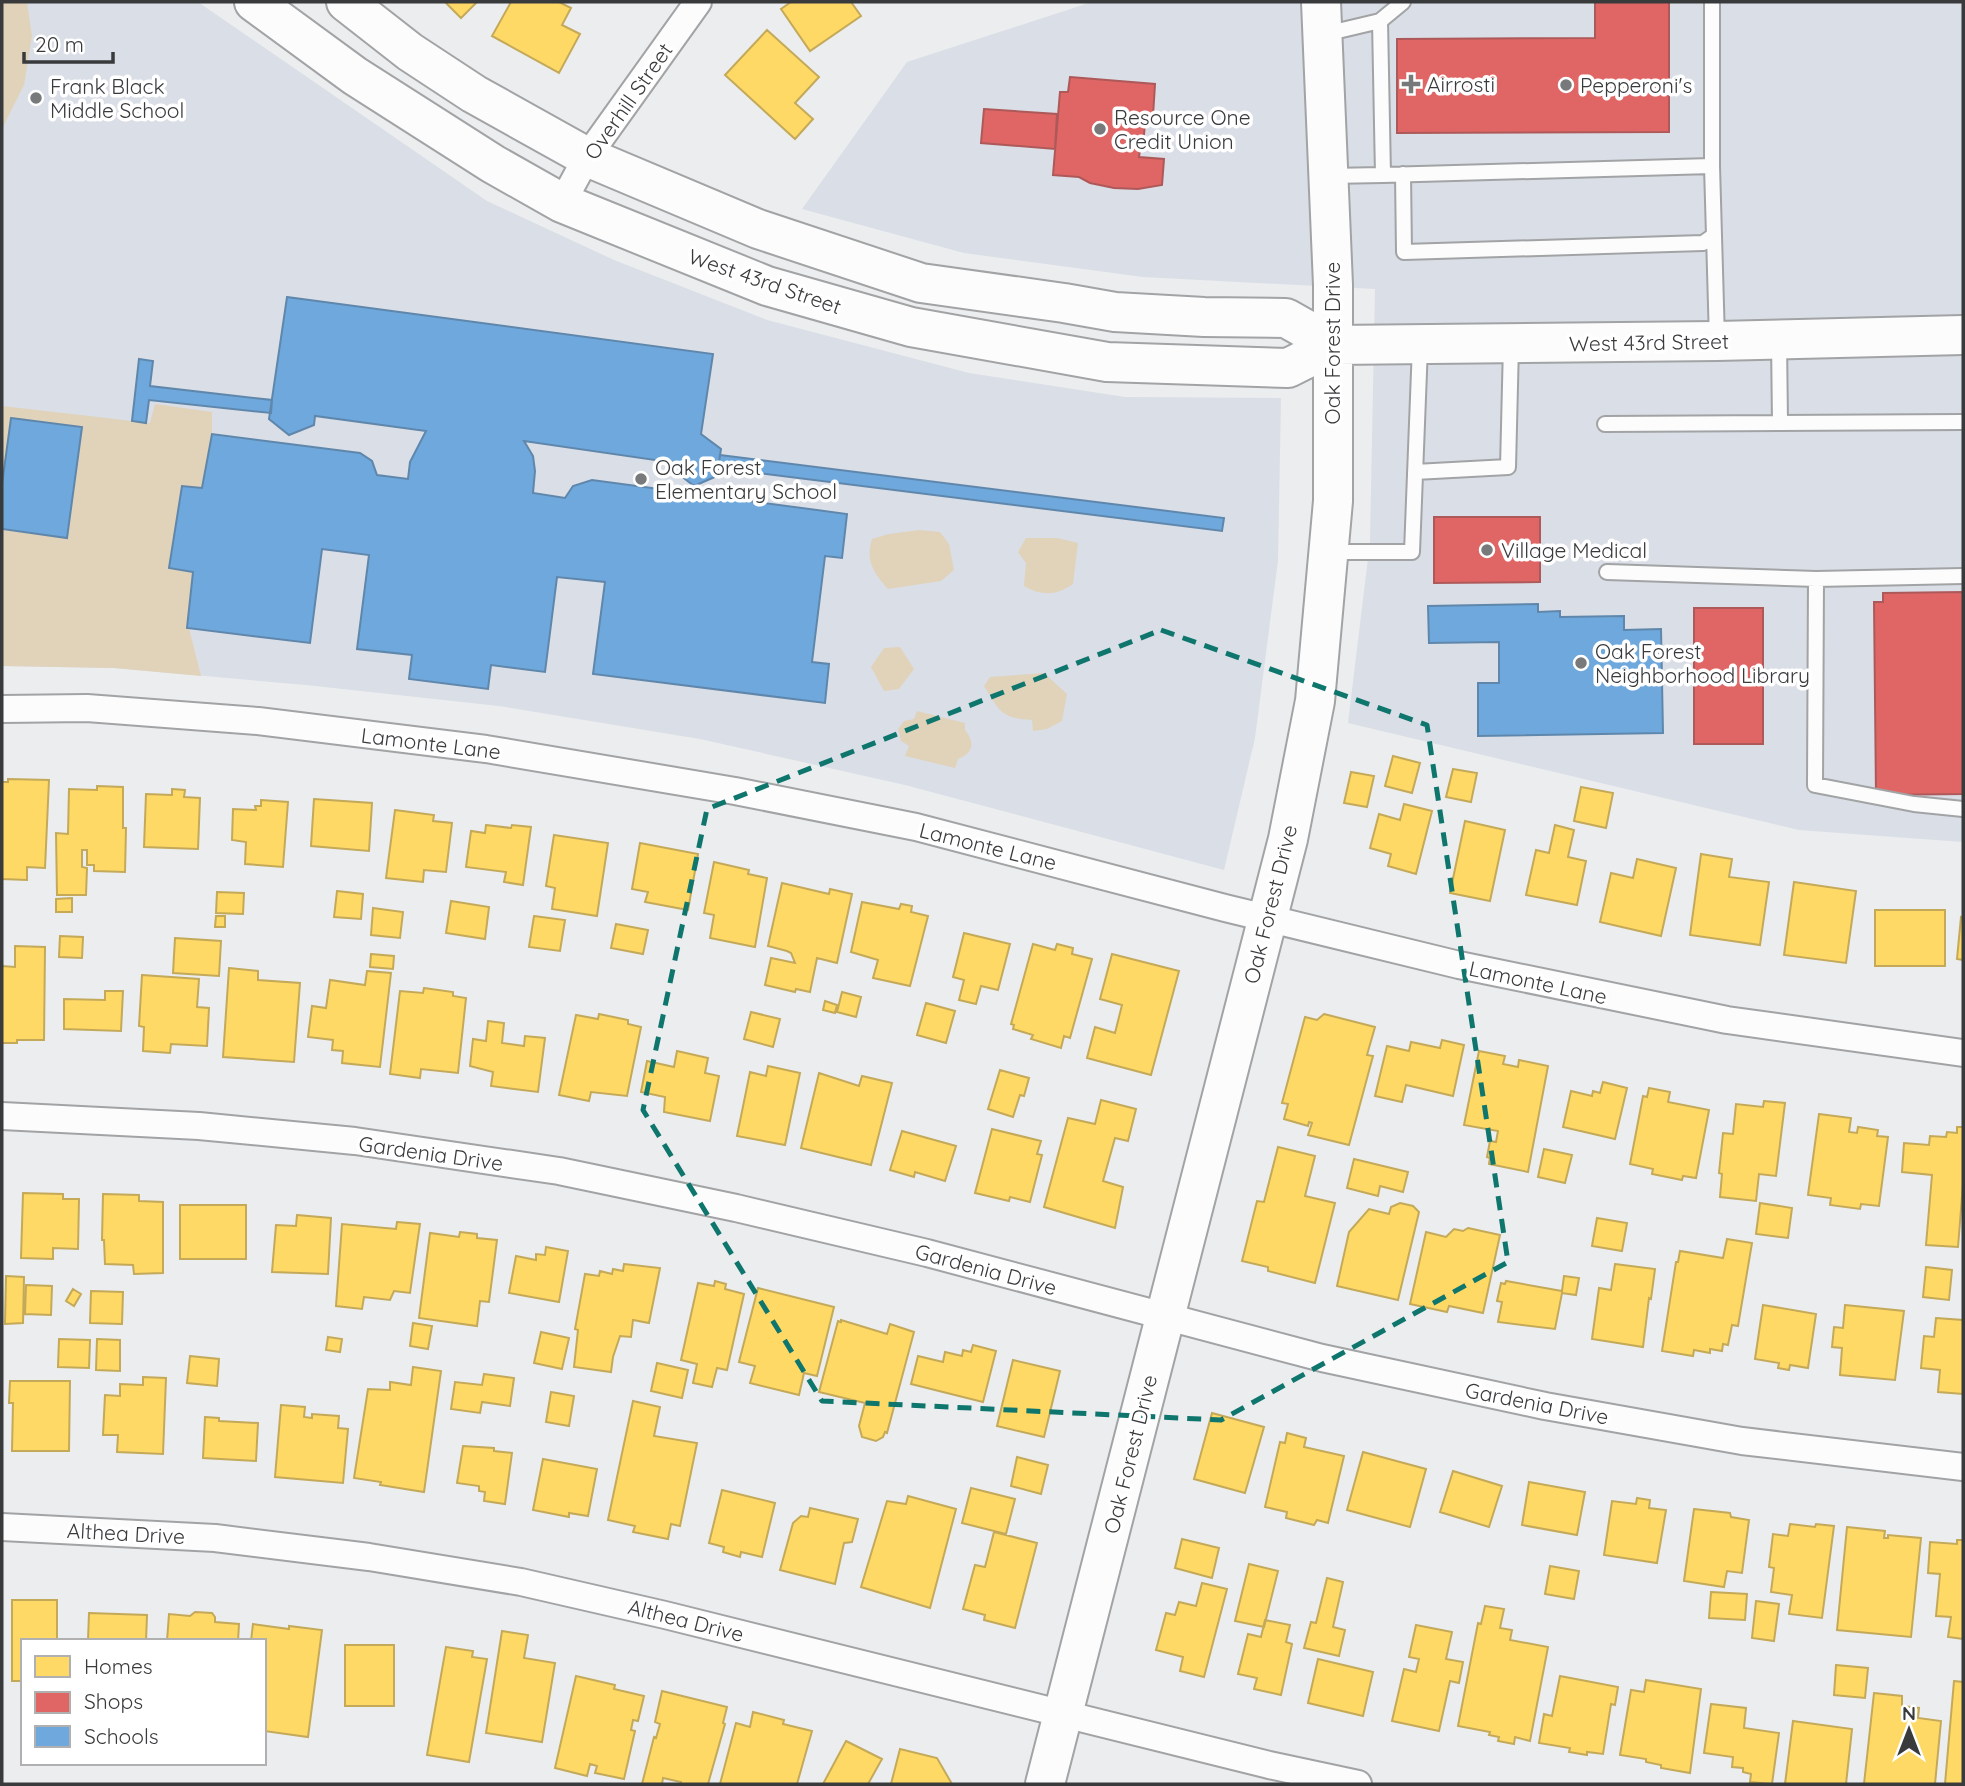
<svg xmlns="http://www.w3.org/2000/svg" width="1965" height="1786" viewBox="0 0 1965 1786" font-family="Quicksand,sans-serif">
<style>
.built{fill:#dadee6}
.green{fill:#e1d2ba}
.homes{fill:#ffd966;stroke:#c4a959;stroke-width:2}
.shops{fill:#e06666;stroke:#ae5959;stroke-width:2}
.schools{fill:#6fa8dc;stroke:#5f87ac;stroke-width:2}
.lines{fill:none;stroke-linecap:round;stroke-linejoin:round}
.lane-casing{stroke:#a1a3a5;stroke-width:18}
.street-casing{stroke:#a1a3a5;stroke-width:30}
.secondary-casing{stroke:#a1a3a5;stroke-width:42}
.lane{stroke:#fcfcfd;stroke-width:14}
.street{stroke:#fcfcfd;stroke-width:26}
.secondary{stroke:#fcfcfd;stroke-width:38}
.marked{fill:none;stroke:#0f766e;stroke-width:5;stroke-dasharray:14 9;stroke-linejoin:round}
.poi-dot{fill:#77797b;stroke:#fff;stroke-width:2.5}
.labels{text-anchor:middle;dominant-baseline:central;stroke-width:7;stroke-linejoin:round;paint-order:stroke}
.poi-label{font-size:21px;fill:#393a3c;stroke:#fff;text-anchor:start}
.street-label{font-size:21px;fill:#393a3c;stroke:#fff}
</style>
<rect width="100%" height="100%" fill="#ebedef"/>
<path class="built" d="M2 2H198L487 201 614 260 767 320 969 373 1125 397 1281 398 1278 560 1255 738 1224 870 905 785 700 739 499 706 306 685 114 668 2 666Z
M1092 2H1963V842L1799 830 1348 723 1370 542 1375 289 1143 277 964 253 802 209 907 62Z"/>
<path class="green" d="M2 2H27L32 36 24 85 2 129Z
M155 404 212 412V434L202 488 182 486 169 567 193 572 188 624 201 676 114 668 2 666V406L150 423Z
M920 530 940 532 949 544 954 570 941 581 888 589C874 573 865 561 872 539L889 534Z
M1026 538H1057L1078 543 1073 584C1056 596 1041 596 1024 586L1026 563 1018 552Z
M900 647 914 669 899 689 884 691 871 667 884 648Z
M1044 673 1067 694 1062 721 1047 729 1033 731 1032 720C1000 718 1000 711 984 686L990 677Z
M917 711 965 723V730C975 742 974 753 958 759L955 768 905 756 909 746 901 741 898 729 904 721 914 719Z"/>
<path class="homes" d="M445 2H477L461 18Z
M511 2H559L571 8 562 25 580 34 559 73 492 36Z
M791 2H851L861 16 810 51 781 9Z
M767 30 819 77 795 103 813 119 795 139 725 75Z
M1393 756 1420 763 1412 793 1385 786Z
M1453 769 1477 773 1471 802 1446 797Z
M1351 772 1374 776 1367 807 1344 803Z
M8 779 49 780 45 868 27 867V880L2 879V782H8Z
M97 786 123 787V828H126L125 872 94 871V865H87V850H82V867L87 868 86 895H57L56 833 68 834 69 789 97 790Z
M1581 787 1613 793 1606 828 1574 821Z
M172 789 185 790 184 797 200 798 198 849 144 847 146 794 172 795Z
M314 799 372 803 369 851 311 846Z
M261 800 288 802 283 867 245 864 246 842 232 840 233 809 256 810 255 806H261Z
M1404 804 1432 811 1416 874 1388 866 1391 854 1370 848 1379 814 1400 820Z
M395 810 434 815 433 821 452 823 446 872 424 870 423 882 386 878Z
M1465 821 1505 830 1490 901 1450 893Z
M486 825 511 828 512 825 531 827 523 885 504 882 506 872 466 867 471 831 485 833Z
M1555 825 1574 830 1568 857 1586 861 1577 905 1526 895 1536 850 1549 853Z
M554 835 608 843 597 916 552 909 555 888 546 886Z
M640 843 698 854 688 910 645 902 648 892 632 889Z
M1701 854 1732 859 1729 877 1769 882 1760 945 1690 935Z
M1637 859 1676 868 1661 936 1600 922 1611 873 1633 878Z
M714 862 749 870 748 874 767 878 755 947 710 938 714 915 704 913Z
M1794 882 1856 891 1846 963 1784 955Z
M782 883 829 894 830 889 852 894 837 963 817 958 810 992 796 989 795 992 765 985 771 958 795 963 791 953 787 951 768 946Z
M337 891 363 894 361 919 334 917Z
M217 892 244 893 243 914 216 913Z
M72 898V912H56V899Z
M451 901 489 907 485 939 446 933Z
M862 902 899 909 901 904 912 906 911 912 928 916 910 986 873 978 878 960 851 952Z
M373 908 403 912 400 938 371 935Z
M1875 910H1945V966H1875Z
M216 916H225V927H215Z
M534 916 565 920 560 951 529 947Z
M1961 917 1963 918V960L1957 959Z
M616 924 648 930 643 954 611 948Z
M964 933 1010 944 998 990 981 986 976 1004 959 1000 964 980 953 977Z
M60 936 83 937 82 958 59 957Z
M175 938 221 941 219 976 173 973Z
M1033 944 1055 950 1057 944 1073 948 1072 954 1092 959 1070 1038 1064 1036 1061 1048 1031 1039 1033 1035 1013 1029 1014 1025 1011 1024Z
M15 946 45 947 44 1040H17V1043H2V966L15 967Z
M371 954 394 956 393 969 370 967Z
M1112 954 1179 971 1151 1075 1087 1058 1095 1027 1115 1033 1122 1005 1100 999Z
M229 968 258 971V980L300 983 294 1062 223 1057Z
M367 971 391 973 380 1067 342 1063 343 1051 332 1050 333 1040 308 1037 312 1006 326 1008 330 980 365 985Z
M142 975 199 979 197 1007 209 1008 207 1046 171 1044 170 1053 143 1051 144 1027 139 1026Z
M424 988 453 992V996L466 998 458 1073 421 1069 420 1078 390 1074 400 991 423 993Z
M105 991H123L121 1031 64 1029V999L105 1000Z
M842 992 861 997 856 1017 837 1012Z
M825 1001 837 1005 835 1013 823 1010Z
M926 1003 955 1011 946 1043 917 1035Z
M751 1012 780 1019 773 1047 744 1039Z
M599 1014 628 1020V1024L641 1027 627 1096 591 1092 589 1101 559 1095 576 1015 598 1019Z
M1324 1014 1375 1027 1367 1055 1373 1056 1349 1145 1308 1135 1312 1123 1309 1122 1308 1126 1284 1119 1288 1104 1282 1103 1305 1017 1317 1020Z
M488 1021 504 1023 502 1043 524 1046 525 1036 545 1038 538 1092 491 1086 493 1072 470 1066 473 1039 486 1041Z
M1442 1040 1464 1045 1453 1096 1406 1085 1402 1102 1375 1096 1387 1046 1409 1051 1411 1042 1440 1048Z
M677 1051 708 1058 705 1073 719 1076 710 1121 664 1112 665 1097 641 1092 647 1061 674 1067Z
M1479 1051 1505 1056 1503 1064 1518 1067 1519 1060 1548 1066 1528 1172 1489 1164 1490 1158 1487 1157 1490 1141 1496 1142 1498 1131 1464 1125Z
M768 1066 800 1073 785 1145 737 1136 750 1072 766 1076Z
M1000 1070 1029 1078 1024 1096 1020 1095 1013 1117 988 1109Z
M819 1073 859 1086 862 1076 892 1083 871 1165 801 1148Z
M1603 1082 1627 1088 1615 1139 1563 1127 1571 1091 1592 1096 1593 1091 1600 1093Z
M1649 1088 1670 1092 1668 1102 1709 1110 1696 1178 1683 1176 1682 1180 1652 1174 1653 1169 1630 1164 1643 1096 1647 1097Z
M1101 1100 1136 1109 1128 1141 1115 1138 1103 1181 1123 1187 1115 1228 1044 1207 1068 1118 1095 1124Z
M1764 1101 1785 1103 1776 1176 1759 1174 1756 1201 1720 1197 1722 1174 1719 1173 1723 1133 1733 1134 1736 1104 1763 1107Z
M1819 1114 1851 1118 1849 1132 1857 1133 1858 1127 1878 1130 1877 1136 1888 1137 1879 1206 1861 1204 1860 1209 1830 1205 1831 1198 1808 1195Z
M1957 1127H1963V1184L1958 1247 1926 1245 1932 1175 1902 1172 1904 1143 1929 1145 1930 1136 1946 1137 1947 1132 1957 1133Z
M992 1129 1041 1141 1037 1154 1042 1155 1030 1202 1010 1197 1009 1201 975 1193Z
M902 1131 956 1146 945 1181 915 1172 914 1177 890 1170Z
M1278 1147 1315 1156 1305 1196 1335 1203 1315 1283 1268 1271V1267L1242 1261 1257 1201 1264 1202Z
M1544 1149 1572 1155 1565 1183 1538 1177Z
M1354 1159 1408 1172 1403 1192 1380 1186 1378 1196 1347 1188Z
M23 1193 63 1194V1199H79L78 1249 53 1248V1259L21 1258Z
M103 1194 139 1195V1201L163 1202V1273L134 1274 133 1265 105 1264 104 1240H102Z
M1400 1203 1413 1206 1419 1212 1398 1300 1337 1286 1349 1232 1369 1209 1389 1214 1391 1207Z
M1760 1203 1792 1208 1788 1238 1756 1234Z
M180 1205H246V1259H180Z
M297 1215 331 1218 328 1274 272 1272 276 1225 296 1226Z
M1597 1218 1627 1223 1622 1251 1592 1246Z
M397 1222 420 1224 410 1293 394 1291 390 1300 364 1297 362 1309 336 1306 342 1224 396 1229Z
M1468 1228 1500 1235 1483 1313 1449 1306 1447 1312 1410 1304 1426 1232 1446 1237 1454 1229 1463 1231Z
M460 1232 477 1234V1238L497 1240 489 1302 480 1301 477 1326 419 1318 430 1233 459 1237Z
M1727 1239 1752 1243 1738 1326 1732 1325 1728 1345 1723 1344 1722 1351 1710 1349V1353L1694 1350 1693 1356 1662 1351 1676 1262H1678L1680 1251 1723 1258Z
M546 1247 568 1251 559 1302 509 1293 516 1256 536 1260V1254L545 1255Z
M624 1264 660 1268 649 1323 633 1320 631 1337 620 1336 613 1357 611 1372 574 1367 578 1330 575 1329 585 1274 599 1276 600 1271 612 1274 613 1269 623 1271Z
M1615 1264 1655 1269 1651 1299 1649 1298 1643 1347 1592 1339 1599 1288 1611 1290Z
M1926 1267 1952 1270 1949 1300 1923 1297Z
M6 1276 24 1277 23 1323 5 1324Z
M1564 1276 1579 1278 1576 1295 1562 1293 1555 1329 1498 1322 1502 1302 1497 1301 1501 1283 1505 1284 1506 1281 1562 1291Z
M715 1281 726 1284 725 1289 744 1294 727 1370 717 1368 712 1387 693 1383 697 1364 681 1360 698 1283 714 1286Z
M26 1285 52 1286 51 1315 25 1314Z
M758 1288 834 1307 817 1376 804 1373 799 1395 750 1383 755 1366 739 1362Z
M73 1289 81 1294 74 1306 66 1301Z
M91 1291 123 1292 122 1324 90 1323Z
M1763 1305 1816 1314 1808 1368 1790 1365 1789 1370 1778 1368 1779 1363 1755 1359Z
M1845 1305 1904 1311 1895 1380 1840 1375 1842 1348 1832 1347 1834 1327 1843 1328Z
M1936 1318 1963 1320V1394L1938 1392 1940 1370 1921 1368 1924 1336 1934 1337Z
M841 1320 887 1334 890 1324 914 1332 887 1433 885 1432 883 1437 876 1441 862 1437 859 1426 865 1403 819 1392 838 1321 841 1322Z
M413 1323 432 1326 428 1349 410 1346Z
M541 1332 569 1338 562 1369 534 1363Z
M328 1337 342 1339 340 1352 326 1350Z
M59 1339 90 1340 89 1368 58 1367Z
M97 1339 120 1340V1371L96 1370Z
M973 1345 996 1351 983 1402 911 1384 918 1356 943 1362 945 1352 962 1356 963 1350 971 1352Z
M190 1356 219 1359 217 1386 187 1383Z
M1013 1360 1060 1371 1044 1437 997 1426Z
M657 1363 688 1370 682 1398 651 1391Z
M413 1367 441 1371 424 1492 380 1485 381 1482 354 1478 368 1389 390 1390V1382L411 1385Z
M484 1374 514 1378 510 1406 482 1402 480 1413 451 1409 455 1382 482 1385Z
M143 1377 166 1378 163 1454 117 1452 118 1435H103L105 1395 120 1396V1384L143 1385Z
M10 1381H70L69 1451H12L13 1403H9Z
M551 1392 574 1396 569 1426 546 1422Z
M633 1401 660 1407 654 1436 697 1443 680 1526 671 1524 668 1539 633 1532 635 1526 608 1520Z
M281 1405 305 1407 304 1417 312 1418V1414L339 1416 338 1428 348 1429 343 1483 275 1477Z
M1212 1413 1264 1427 1245 1493 1194 1479Z
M205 1417 219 1418V1421L258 1423 256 1461 203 1458Z
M1287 1433 1306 1438 1304 1447 1344 1456 1328 1523 1317 1520 1314 1525 1286 1518 1287 1512 1265 1507 1280 1442 1285 1443Z
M463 1446 494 1448V1451L512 1453 505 1504 484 1501 485 1492 479 1491V1486L457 1483Z
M1363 1452 1426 1469 1410 1527 1347 1510Z
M1017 1457 1048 1465 1041 1494 1011 1486Z
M543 1459 597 1469 588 1516 569 1513V1517L533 1510Z
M1453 1471 1502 1486 1489 1527 1440 1512Z
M1529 1482 1585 1492 1577 1535 1522 1525Z
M971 1488 1015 1499 1006 1534 962 1523Z
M722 1490 775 1503 762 1557 741 1552 740 1557 723 1552 724 1547 709 1543Z
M908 1496 956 1509 930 1608 861 1587 887 1501 906 1504Z
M1637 1498 1650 1500 1649 1508 1666 1510 1657 1563 1604 1555 1612 1501 1636 1504Z
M810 1508 858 1519 852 1542 844 1543 835 1584 780 1570 793 1523 801 1516 808 1517Z
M1694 1509 1730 1513 1731 1517 1749 1520 1742 1573 1727 1571 1724 1587 1684 1581Z
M1790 1524 1815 1527 1816 1524 1834 1526 1822 1618 1789 1614 1792 1595 1771 1592 1774 1568 1769 1567 1773 1534 1788 1536Z
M1847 1527 1885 1531 1884 1538H1888V1535L1921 1538 1911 1637 1837 1630Z
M994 1532 1037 1543 1015 1628 984 1620 985 1615 963 1609 975 1565 985 1567Z
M1182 1539 1219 1548 1212 1578 1175 1568Z
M1957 1540H1963V1653V1639L1948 1637 1951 1617 1936 1616 1940 1574 1928 1573 1930 1542 1957 1544Z
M1249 1564 1278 1571 1264 1627 1235 1621Z
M1550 1566 1579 1571 1574 1599 1545 1594Z
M1327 1578 1343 1582 1333 1627 1345 1630 1339 1656 1304 1648 1311 1622 1316 1623Z
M1202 1583 1227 1589 1204 1677 1180 1671 1183 1657 1156 1650 1166 1613 1175 1615 1179 1602 1196 1606Z
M1711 1592 1747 1594 1745 1620 1709 1618Z
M12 1600H57V1641H23V1681H12Z
M1756 1601 1779 1604 1774 1641 1752 1638Z
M1485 1606 1504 1609 1500 1628 1512 1630 1510 1640 1548 1647 1530 1741 1515 1737 1514 1744 1498 1741 1499 1737 1489 1735 1490 1732 1458 1726 1478 1623 1481 1624Z
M195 1612 212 1613 215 1617V1622L239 1624 238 1641H167L169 1614 190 1616Z
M89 1613 147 1615 146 1641H88Z
M1265 1620 1290 1625 1286 1642 1292 1644 1281 1695 1254 1689 1257 1678 1238 1674 1248 1634 1261 1637Z
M253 1624 289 1629V1626L322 1630 308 1737 264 1731V1641H251Z
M1416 1625 1452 1632 1446 1659 1463 1662 1459 1683 1450 1681 1439 1731 1392 1721 1404 1669 1416 1672 1419 1659 1409 1657Z
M502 1631 528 1635 524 1658 555 1663 542 1742 486 1733Z
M345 1645H394V1706H345Z
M446 1647 473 1651 472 1657 487 1659 469 1762 427 1755Z
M1318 1659 1373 1672 1363 1716 1308 1703Z
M1836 1665 1868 1668 1865 1698 1834 1695Z
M576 1676 615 1685 614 1689 644 1696 638 1721 633 1720 631 1730 635 1731 624 1779 595 1773 597 1766 590 1764 587 1776 555 1768Z
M1560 1676 1618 1687 1615 1705 1611 1704 1603 1754 1587 1752V1755L1569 1752 1570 1748 1539 1743 1544 1714 1552 1716Z
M1646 1680 1701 1689 1690 1773 1661 1768V1765L1646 1762V1759L1620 1755 1631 1690 1644 1692Z
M1954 1681 1963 1682V1784H1945Z
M662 1691 727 1707 723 1723 725 1724 708 1784H681V1782L663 1778 662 1784H642L654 1737 656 1738 660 1724 655 1722Z
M1874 1693 1902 1696V1706L1919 1708 1918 1718 1941 1721 1935 1784H1864Z
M1711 1704 1746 1708 1744 1728 1779 1733 1772 1784 1750 1782 1751 1774 1743 1772V1768L1732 1767 1733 1757 1704 1753Z
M753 1712 784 1720 783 1724 812 1731 797 1784H720L736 1723 750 1727Z
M1793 1721 1852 1729 1846 1784H1785Z
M846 1741 882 1759 868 1784H823Z
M900 1749 937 1758 952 1784H891Z"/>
<path class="shops" d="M1595 2H1669V132L1397 133V39L1595 38Z
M1070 77 1155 84 1153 116 1146 115 1143 144 1141 143 1139 157 1164 159 1162 185 1138 189 1114 188 1090 183 1079 177 1053 175 1060 92H1068Z
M984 109 1057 114 1055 149 981 143Z
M1434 517H1540V582L1434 583Z
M1963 592V794L1876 795 1874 602H1883V593Z
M1694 608H1763V744H1694Z"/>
<path class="schools" d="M287 297 713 354 701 434 721 449 717 476 694 486 675 471 676 463 524 441 533 456 535 471 533 493 565 498 573 486 592 480 847 514 842 558 825 556 812 662 829 664 825 703 593 674 605 582 557 577 545 672 491 665 488 689 409 679 412 655 357 649 369 555 322 549 310 643 187 628 193 572 169 568 182 486 202 488 212 434 360 453 372 461 377 475 408 479 410 462 426 431 315 416 314 425 289 435 269 419Z
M139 359 153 361 150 386 272 400 271 413 149 400 146 423 132 421Z
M11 418 82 427 67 538 2 529V484Z
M720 455 1224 518 1222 531 718 468Z
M1538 604V612L1560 611V617L1624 616V630L1661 629 1663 733 1478 736V683H1499V642L1429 643 1428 606Z"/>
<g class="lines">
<defs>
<path id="lane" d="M1712 2V166L1717 340
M1380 21 1383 175 1712 166
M1325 34 1380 21 1403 2
M1403 174 1404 252 1703 243 1713 236
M1329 176 1383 175
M1779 340 1780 423
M1605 424 1963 422
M1415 472 1508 467 1511 345
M1331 552H1412L1420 346
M1607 572 1816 579 1963 576
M1816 579 1815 785 1914 804 1963 809"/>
<path id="street" d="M562 203 587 157 698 2
M2 709 87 708 258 721 486 749 735 791 916 827 1225 908 1459 965 1727 1020 1963 1053
M2 1116 199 1126 355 1141 559 1171 736 1208 927 1253 1322 1358 1545 1406 1742 1441 1963 1467
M2 1527 215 1538 369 1557 521 1582 665 1615 1269 1765 1358 1784"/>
<path id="secondary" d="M254 2 355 76 493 164 562 203 767 286 911 327 1107 362 1288 368 1334 345 1717 341 1963 335
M346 2 410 52 474 94 587 157 758 229 921 283 1064 303 1115 312 1204 317 1286 318 1334 345
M1045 1784 1288 839 1315 701 1333 501V285L1321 2"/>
</defs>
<use href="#lane" class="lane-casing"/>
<use href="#street" class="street-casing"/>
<use href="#secondary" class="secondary-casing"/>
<use href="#lane" class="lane"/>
<use href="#street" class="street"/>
<use href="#secondary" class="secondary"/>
</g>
<path class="marked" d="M1161 630 1427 725 1508 1262 1221 1420 822 1401 643 1110 707 809Z"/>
<g class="poi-dot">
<path d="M1407.5 73.5h7v7h7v7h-7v7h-7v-7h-7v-7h7z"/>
<circle cx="1566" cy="85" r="7"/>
<circle cx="36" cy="98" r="7"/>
<circle cx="1100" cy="129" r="7"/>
<circle cx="641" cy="479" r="7"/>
<circle cx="1487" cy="550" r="7"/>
<circle cx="1581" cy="663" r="7"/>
</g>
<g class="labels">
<g class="poi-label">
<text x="1427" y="84">Airrosti</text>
<text x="1580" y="85">Pepperoni's</text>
<text x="50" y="86">Frank Black<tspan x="50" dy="24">Middle School</tspan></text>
<text x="1114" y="117">Resource One<tspan x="1114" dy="24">Credit Union</tspan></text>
<text x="655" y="467">Oak Forest<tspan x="655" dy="24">Elementary School</tspan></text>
<text x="1501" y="550">Village Medical</text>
<text x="1595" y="651">Oak Forest<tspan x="1595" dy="24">Neighborhood Library</tspan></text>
</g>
<g class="street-label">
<text transform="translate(628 101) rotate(-55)">Overhill Street</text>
<text transform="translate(765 281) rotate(19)">West 43rd Street</text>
<text transform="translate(1649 342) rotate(-1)">West 43rd Street</text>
<text transform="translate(1332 343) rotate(-90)">Oak Forest Drive</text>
<text transform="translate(431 743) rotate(7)">Lamonte Lane</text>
<text transform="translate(988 846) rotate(14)">Lamonte Lane</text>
<text transform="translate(1270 904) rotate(-76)">Oak Forest Drive</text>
<text transform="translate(1538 982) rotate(12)">Lamonte Lane</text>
<text transform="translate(431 1153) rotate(8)">Gardenia Drive</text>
<text transform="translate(986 1269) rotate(15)">Gardenia Drive</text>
<text transform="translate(1537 1403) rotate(11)">Gardenia Drive</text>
<text transform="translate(1130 1454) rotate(-76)">Oak Forest Drive</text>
<text transform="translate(126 1533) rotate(3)">Althea Drive</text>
<text transform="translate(686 1620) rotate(14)">Althea Drive</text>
</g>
</g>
<rect width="1965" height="1786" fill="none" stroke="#393a3c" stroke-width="7"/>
<rect x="21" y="1639" width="245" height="126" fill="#ffffff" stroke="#b0b0b1" stroke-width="2"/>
<rect x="35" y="1656" width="35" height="21" fill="#ffd966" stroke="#b0b0b1" stroke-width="2"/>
<text x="84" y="1674" font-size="21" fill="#393a3c">Homes</text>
<rect x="35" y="1692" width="35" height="21" fill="#e06666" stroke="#b0b0b1" stroke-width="2"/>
<text x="84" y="1709" font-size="21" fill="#393a3c">Shops</text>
<rect x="35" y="1726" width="35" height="21" fill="#6fa8dc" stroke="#b0b0b1" stroke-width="2"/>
<text x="84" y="1744" font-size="21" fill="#393a3c">Schools</text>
<g transform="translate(1909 1730)" stroke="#ffffff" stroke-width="5" paint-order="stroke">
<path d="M0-5L12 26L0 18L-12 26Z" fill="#393a3c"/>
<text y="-10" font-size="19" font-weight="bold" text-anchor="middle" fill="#393a3c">N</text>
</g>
<path d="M24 52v10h89v-10" fill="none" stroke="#393a3c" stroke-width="3.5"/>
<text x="35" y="52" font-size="21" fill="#393a3c" stroke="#ffffff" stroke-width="5" paint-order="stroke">20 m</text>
</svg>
